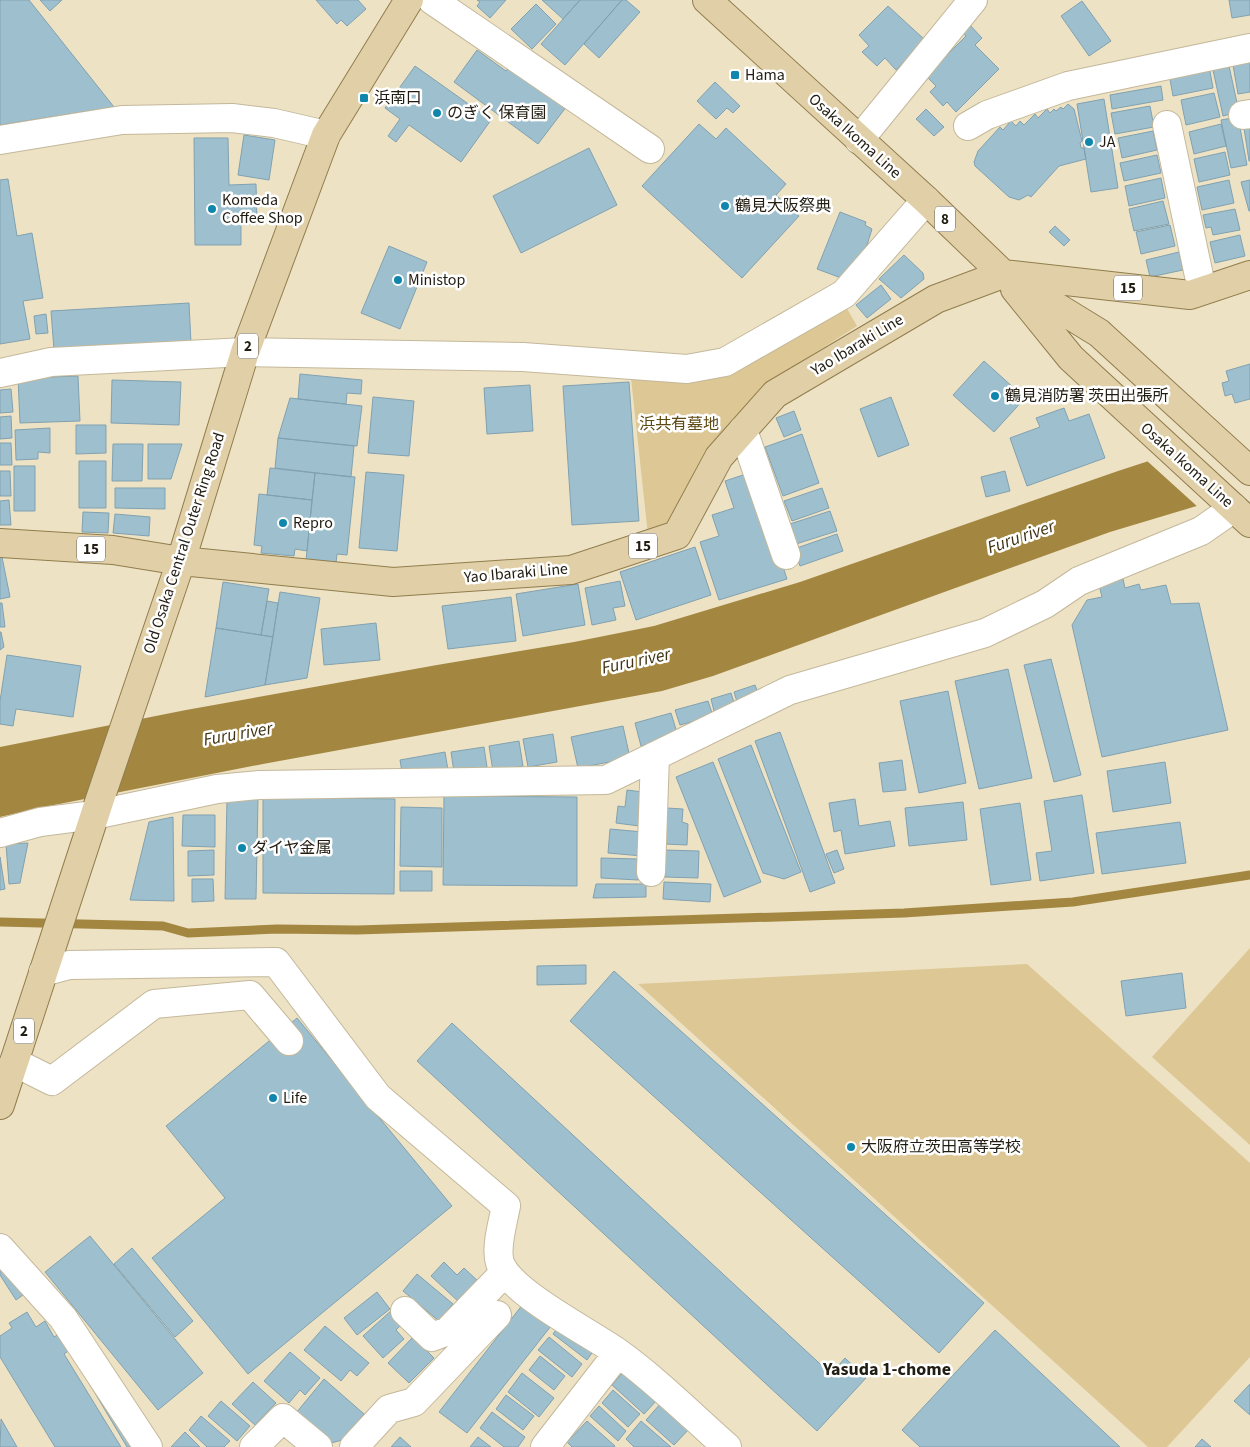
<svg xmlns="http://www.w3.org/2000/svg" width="1250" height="1447" viewBox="0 0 1250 1447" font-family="'Source Sans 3','Noto Sans JP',sans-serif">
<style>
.green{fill:#dcc795}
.water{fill:#a38741}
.pier{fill:#eee2c4}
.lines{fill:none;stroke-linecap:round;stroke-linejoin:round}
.stream{stroke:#a38741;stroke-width:9}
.building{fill:#9ec0ce;stroke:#81a1b0}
.minor-casing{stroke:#c4b89b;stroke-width:30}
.major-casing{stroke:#917d4d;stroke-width:30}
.minor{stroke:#fff;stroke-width:28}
.major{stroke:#e1d0a7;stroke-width:28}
.poi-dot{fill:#0f86ab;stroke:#fff;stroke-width:2}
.labels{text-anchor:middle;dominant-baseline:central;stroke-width:5;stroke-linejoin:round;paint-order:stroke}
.shield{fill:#fff;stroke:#646159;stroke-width:1}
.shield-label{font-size:15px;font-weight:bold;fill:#221d12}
.poi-label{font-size:16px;fill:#221d12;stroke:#fff;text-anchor:start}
.street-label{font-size:16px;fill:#221d12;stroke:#fff}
.park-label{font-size:16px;fill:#5d4912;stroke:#fff}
.water-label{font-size:18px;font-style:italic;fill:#403314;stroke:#fff}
.neighbourhood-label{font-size:18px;font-weight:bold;fill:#221d12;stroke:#fff}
</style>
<rect width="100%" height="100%" fill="#eee2c4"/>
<path class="green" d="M846 307 857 326 793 367 746 406 673 519 648 535 631 378 671 382 708 375Z
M1250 948V1145L1152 1057Z
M1027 964 1250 1163V1357L1167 1447H1148L638 984Z"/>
<path class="water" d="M1250 428V490L1110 532 713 676 662 691 263 764 44 807 0 817V747L186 710 437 665 574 642 654 626 800 582 1118 471Z"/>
<path class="pier" d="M1250 425V492L1199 508 1146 460Z"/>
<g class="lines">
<path class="stream" d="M0 922 163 926 188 933 277 929 357 930 904 913 1073 902 1250 875"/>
</g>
<path class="building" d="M0 0H29L114 107 0 125Z
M40 0H62L50 11Z
M316 0H358L366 9 347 26 341 20 337 24Z
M477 0H506L490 18 477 6 480 2Z
M542 0H580L563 19Z
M580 0H622L565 65 541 44Z
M622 0H626L640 12 599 58 584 44Z
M1229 0H1250V15L1232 18Z
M1082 1 1111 41 1089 56 1061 16Z
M536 4 556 24 532 49 511 29Z
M888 6 925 40 896 70 885 58 877 66 862 52 869 46 859 35Z
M969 24 982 38 975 45 999 69 956 112 947 102 943 106 930 92 936 86 926 76 966 36 962 32Z
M477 50 506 71 514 60 570 102 538 144 454 82Z
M1250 62V92L1238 94 1233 65Z
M415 66 491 120 461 162 409 125 396 142 388 136 400 119 385 108Z
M1209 66 1213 88 1173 96 1169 74Z
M1229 66 1239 112 1223 116 1213 70Z
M715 82 740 106 733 113 727 108 716 119 697 101Z
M1161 86 1163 100 1112 109 1110 95Z
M1214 93 1220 117 1186 125 1181 100Z
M1104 99 1118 188 1091 192 1077 104Z
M1068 104 1074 109 1082 141 1080 143 1081 148H1084L1086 159 1059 166 1031 197 1028 195 1019 200 1009 197 975 166 974 162 978 151 1000 127 1003 130 1011 121 1016 126 1020 121 1024 125 1035 114 1038 118 1047 109 1050 113 1054 109 1056 111 1061 107 1063 109Z
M1150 106 1154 127 1115 134 1111 113Z
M926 109 944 127 934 136 916 119Z
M1238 117 1247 165 1231 168 1221 120Z
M699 124 716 139 726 128 786 184 776 195 799 216 742 278 642 186Z
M1221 124 1226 146 1194 154 1189 132Z
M1250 127V161H1249L1244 128Z
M1153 131 1157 150 1122 158 1118 138Z
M244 135 275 140 269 180 238 175Z
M194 138H228L229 185 256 184 257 224 241 225V245H195Z
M589 148 617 205 521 253 493 196Z
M1225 152 1230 175 1199 182 1194 159Z
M1157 155 1161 173 1124 181 1120 163Z
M1161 178 1165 198 1129 206 1125 186Z
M8 179 17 236 32 233 43 298 23 301 30 339 0 344V180Z
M1229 180 1234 203 1202 210 1197 187Z
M1250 180V211H1249L1241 182Z
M1163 201 1169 224 1134 231 1129 209Z
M1235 209 1240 230 1213 235 1211 227 1206 228 1203 215Z
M840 212 866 222 865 225 872 229 867 245 844 279 817 269Z
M1170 225 1175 246 1141 254 1136 232Z
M1055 226 1070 240 1064 246 1049 232Z
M1240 235 1245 256 1215 263 1210 242Z
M389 246 427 262 400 329 361 313Z
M1179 252 1183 270 1150 277 1146 260Z
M904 255 923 273 924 279 901 298 879 279Z
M881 285 891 299 867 318 856 305Z
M189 303 191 343 54 350 51 311Z
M46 314 48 333 36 334 34 316Z
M984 361 1025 398 994 432 953 395Z
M1250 364V399L1235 403 1232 394 1225 396 1222 383 1229 381 1226 371Z
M300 374 362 380 361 394 347 393 346 404 298 399Z
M78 376 80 421 20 423 18 378Z
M112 380 181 382 179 425 111 423Z
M629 382 639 521 572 525 563 386Z
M530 385 533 431 487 434 484 388Z
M11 389 13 412 0 413V390Z
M373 397 414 401 409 456 368 453Z
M891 397 909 445 878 457 860 409Z
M290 398 362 406 357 446 278 438Z
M1064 408 1069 421 1089 414 1105 458 1027 486 1010 438 1040 427 1036 418Z
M794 411 801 430 784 437 776 418Z
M11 416 12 438 0 439V417Z
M76 425H106V453L76 454Z
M50 428V453L38 452V459L16 460 15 430Z
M802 434 819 483 783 496 765 447Z
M278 438 354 446 351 477 275 468Z
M0 443H11L12 465H0Z
M113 444H143L142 481H112Z
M148 444H182L171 479H148Z
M79 461H106V508H79Z
M14 466H35V511H14Z
M270 468 315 473 312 500 267 495Z
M0 471H10L11 496H0Z
M1005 471 1010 491 986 497 981 477Z
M366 472 404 475 397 551 359 548Z
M752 472 787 579 719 600 700 542 719 536 712 515 734 508 725 481Z
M315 473 355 477 347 555 337 554 336 563 306 560Z
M115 488H165V509L115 508Z
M822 488 829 508 792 521 784 501Z
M259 494 312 500 307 551 295 549 294 556 261 553 262 546 254 545Z
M9 500 11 525H0V501Z
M830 511 837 531 796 544 790 524Z
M83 512 109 513 108 533 82 532Z
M115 514 150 517 149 536 113 533Z
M837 534 843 551 800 566 794 549Z
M695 547 711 595 636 620 620 572Z
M0 557H2L10 597 0 599Z
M1123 579 1125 588 1139 584 1141 590 1166 585 1171 604 1199 603 1228 730 1102 757 1072 625 1087 600 1102 597 1099 585Z
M620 581 625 606 613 608 616 620 592 625 585 588Z
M223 582 269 589 261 635 216 628Z
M578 584 585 625 523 636 516 594Z
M280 592 320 598 307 678 265 685Z
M511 597 516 641 448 649 442 606Z
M267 601 278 603 273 637 261 635Z
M0 603H2L5 627H0Z
M376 623 380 660 324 665 321 629Z
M216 628 273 637 265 685 205 697Z
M0 632H1L4 647 0 650Z
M7 655 81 666 73 717 16 709 13 726 0 724V701Z
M1051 659 1081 775 1054 782 1024 665Z
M1008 669 1032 778 979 789 955 681Z
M755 685 760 698 738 705 734 692Z
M948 691 966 783 919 793 900 701Z
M731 693 736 709 715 715 711 699Z
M708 701 713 716 680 725 675 710Z
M671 713 678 736 641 746 635 723Z
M623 726 630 758 578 768 571 737Z
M780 732 835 883 810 892 755 741Z
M553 734 557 762 528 767 523 739Z
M519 741 523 766 493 771 489 746Z
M751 745 801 872 784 879 763 873 718 759Z
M484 747 487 767 454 772 451 752Z
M445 752 448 770 403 778 400 760Z
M902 760 906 790 883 792 879 763Z
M713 762 761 882 724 897 676 777Z
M1165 762 1171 803 1113 812 1107 771Z
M627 790 651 793 647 827 616 823 618 806 625 807Z
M1082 795 1094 873 1040 881 1036 853 1052 851 1044 801Z
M444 796 577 797V886L443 885Z
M263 797 395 799 394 894 263 893Z
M227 798H258L256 899H225Z
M855 799 859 826 890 821 895 846 845 854 841 830 834 832 829 803Z
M963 802 967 840 909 846 905 808Z
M1020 803 1031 880 991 885 980 809Z
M401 807 442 808V867L400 866Z
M667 808 683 809 682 822 688 824 687 845 665 844Z
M183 815H215V847L182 846Z
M173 817 174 901 130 900 149 822Z
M1180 822 1186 863 1102 874 1096 833Z
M610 829 643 832 642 856 608 853Z
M28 843 20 883 9 884 6 844Z
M214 850V875L188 876V851Z
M665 850 699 851 698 878 665 877Z
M837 850 844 869 834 873 826 854Z
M0 857 5 889 0 890Z
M601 858 639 859 638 880 601 878Z
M400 871H432V891H400Z
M192 879H213L214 901 192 902Z
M664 882 711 884 710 902 663 899Z
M596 884H646V897L593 898Z
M586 965V984L537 985V966Z
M614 971 984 1303 939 1353 570 1021Z
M1182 973 1186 1008 1126 1016 1121 981Z
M297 1018 452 1206 248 1374 152 1258 225 1198 166 1126Z
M452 1023 831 1374 845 1358 866 1378 817 1431 417 1061Z
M90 1236 203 1373 158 1410 45 1272Z
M132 1248 193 1321 175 1337 114 1264Z
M444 1262 457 1275 464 1268 480 1283 460 1303 431 1276Z
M3 1264 23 1295 16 1300 0 1275V1266Z
M417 1274 453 1304 439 1321 403 1291Z
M377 1292 390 1309 357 1335 344 1318Z
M523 1304 551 1326 467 1433 439 1412Z
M392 1310 404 1322 396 1330 404 1339 383 1358 363 1336Z
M27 1312 36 1327 45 1321 54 1337 64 1331 74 1347 64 1354 121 1447H55L0 1357V1336L12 1328 9 1323Z
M562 1322 596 1347 587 1360 553 1334Z
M325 1326 369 1363 357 1376 350 1370 341 1381 304 1350Z
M995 1330 1120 1447H920L902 1430Z
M413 1337 434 1358 409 1383 388 1363Z
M549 1337 582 1364 572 1377 538 1350Z
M290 1352 320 1378 305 1395 300 1390 289 1403 264 1381Z
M73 1356 134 1447H127Z
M540 1356 565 1376 554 1390 529 1370Z
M625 1370 658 1399 644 1414 612 1385Z
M522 1373 554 1398 539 1417 508 1392Z
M324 1379 364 1414 342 1440 331 1443 296 1413Z
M253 1382 276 1403 255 1425 232 1404Z
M1250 1384V1415L1234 1401Z
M613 1390 640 1414 628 1427 602 1403Z
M506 1395 534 1416 523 1430 496 1409Z
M221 1401 250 1426 237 1441 208 1416Z
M662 1402 690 1428 674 1445 646 1420Z
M599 1406 626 1431 618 1441 590 1416Z
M492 1412 525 1437 518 1447H504L480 1428Z
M201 1416 230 1441 224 1447H207L189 1430Z
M1 1419 17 1447H0Z
M587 1421 615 1446 614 1447H572L567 1442Z
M641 1421 671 1447H634L626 1439Z
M185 1432 200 1447H171Z
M400 1437 411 1447H391Z
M478 1437 491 1447H470Z
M1202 1439 1211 1447H1195Z"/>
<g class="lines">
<defs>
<path id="minor" d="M432 0 650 149
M1243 115 1250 114
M1167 125 1202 290
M968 126 987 115 1068 86 1250 48
M0 140 122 120 232 118 274 123 326 135
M859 140 973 0
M0 373 51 362 245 352 523 357 687 369 725 362 844 294 926 200
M743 430 786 555
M0 833 40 822 94 815 217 789 259 785 606 780 790 690 985 633 1045 604 1079 581 1201 531 1234 508
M651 872 655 756
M43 972 69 965 276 962 378 1097 506 1206C503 1222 495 1248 500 1263 511 1293 589 1332 617 1352 656 1380 691 1415 727 1447
M14 1062 52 1081 154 1004 250 995 289 1041
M0 1248 63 1318 148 1447
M405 1311 432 1337 448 1331 505 1272
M254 1447 283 1418 318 1447
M354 1447 389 1409 414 1402 497 1315
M545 1447 618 1353"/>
<path id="major" d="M707 0 926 200 1003 274 1099 333 1250 471
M1015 289 1071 358 1250 523
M0 543 113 550 181 561 393 582 571 570 677 535 719 457 775 394 936 299 1003 274 1190 295 1250 275
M0 1105 99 802 181 561 245 352 326 135 409 0"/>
</defs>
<use href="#minor" class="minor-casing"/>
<use href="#major" class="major-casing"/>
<use href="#minor" class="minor"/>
<use href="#major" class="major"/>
</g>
<g class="poi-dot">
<rect x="730" y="70" width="10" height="10" rx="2.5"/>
<rect x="359" y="93" width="10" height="10" rx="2.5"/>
<circle cx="437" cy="113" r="5"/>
<circle cx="1089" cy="142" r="5"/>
<circle cx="725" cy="206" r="5"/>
<circle cx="212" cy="209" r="5"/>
<circle cx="398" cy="280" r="5"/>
<circle cx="995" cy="396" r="5"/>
<circle cx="283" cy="523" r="5"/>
<circle cx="242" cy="848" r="5"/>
<circle cx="273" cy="1098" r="5"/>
<circle cx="851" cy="1147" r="5"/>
</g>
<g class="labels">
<g class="shield">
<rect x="935" y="206.5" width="20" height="25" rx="4"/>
<rect x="1114" y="275.5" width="28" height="25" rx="4"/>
<rect x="238" y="333.5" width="20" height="25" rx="4"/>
<rect x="629" y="533.5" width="28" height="25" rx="4"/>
<rect x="77" y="536.5" width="28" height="25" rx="4"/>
<rect x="14" y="1018.5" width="20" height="25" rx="4"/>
</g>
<g class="shield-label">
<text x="945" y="219">8</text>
<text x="1128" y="288">15</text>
<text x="248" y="346">2</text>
<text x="643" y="546">15</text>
<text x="91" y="549">15</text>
<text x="24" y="1031">2</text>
</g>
<g class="poi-label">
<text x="745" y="75">Hama</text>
<text x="374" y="98">浜南口</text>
<text x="447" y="113">のぎく 保育園</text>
<text x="1099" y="142">JA</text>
<text x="222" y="200">Komeda<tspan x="222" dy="18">Coffee Shop</tspan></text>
<text x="735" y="206">鶴見大阪祭典</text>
<text x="408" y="280">Ministop</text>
<text x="1005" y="396">鶴見消防署 茨田出張所</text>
<text x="293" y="523">Repro</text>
<text x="252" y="848">ダイヤ金属</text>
<text x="283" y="1098">Life</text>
<text x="861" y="1147">大阪府立茨田高等学校</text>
</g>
<g class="street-label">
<text transform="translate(855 136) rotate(42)">Osaka Ikoma Line</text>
<text transform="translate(857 345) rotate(-31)">Yao Ibaraki Line</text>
<text transform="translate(1187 465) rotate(42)">Osaka Ikoma Line</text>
<text transform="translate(184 543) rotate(-72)">Old Osaka Central Outer Ring Road</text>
<text transform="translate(516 573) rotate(-5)">Yao Ibaraki Line</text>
</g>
<g class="park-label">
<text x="679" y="424">浜共有墓地</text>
</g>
<g class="water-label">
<text transform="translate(1021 537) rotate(-19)">Furu river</text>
<text transform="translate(636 661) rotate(-12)">Furu river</text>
<text transform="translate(238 734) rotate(-10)">Furu river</text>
</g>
<g class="neighbourhood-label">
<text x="887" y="1369">Yasuda 1-chome</text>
</g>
</g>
</svg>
